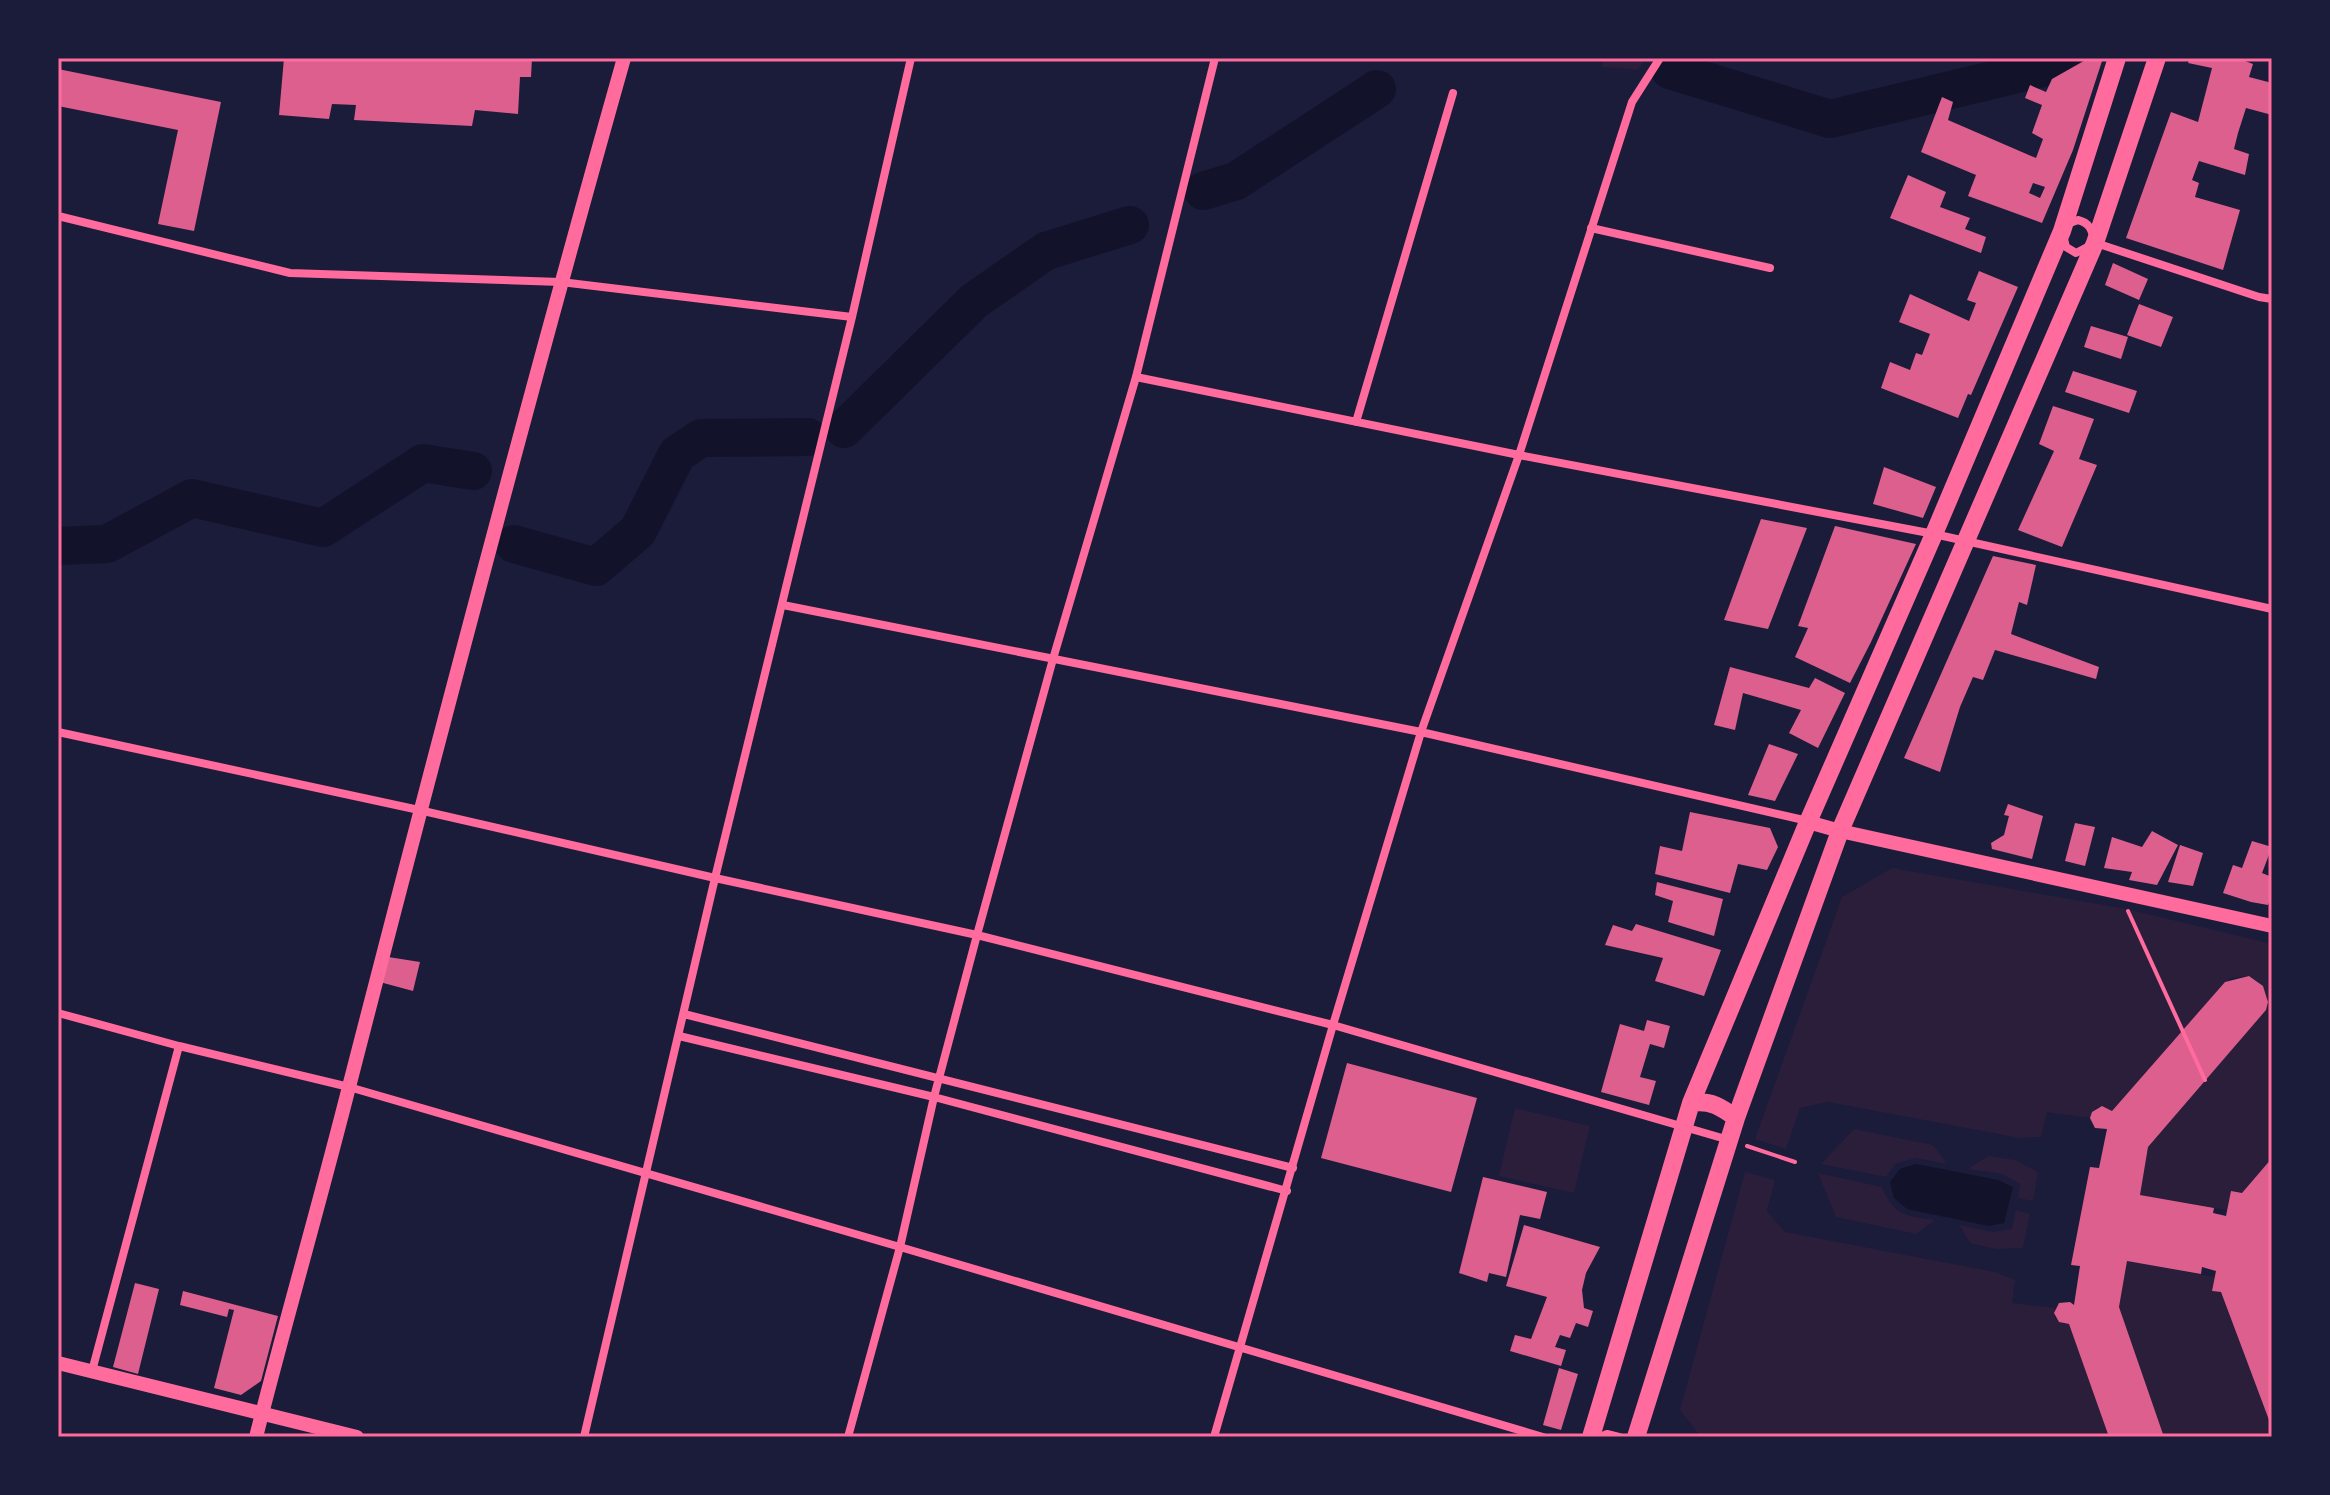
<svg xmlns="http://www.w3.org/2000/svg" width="2330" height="1495" viewBox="0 0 2330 1495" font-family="'Exo 2',sans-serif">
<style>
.green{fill:#2a1e3b}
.water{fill:#12122b}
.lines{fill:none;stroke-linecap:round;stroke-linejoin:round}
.river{stroke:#12122b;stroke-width:38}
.building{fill:#dd5f8e;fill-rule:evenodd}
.path{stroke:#ff6b9d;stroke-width:4}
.minor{stroke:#ff6b9d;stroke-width:8}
.tertiary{stroke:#ff6b9d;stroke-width:14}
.primary{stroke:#ff6b9d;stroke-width:18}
.neatline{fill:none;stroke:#ff6b9d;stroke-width:3}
</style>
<rect width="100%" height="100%" fill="#1b1b3a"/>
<path class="green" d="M1602 58H1646L1638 70 1602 67Z
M1892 868 2127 909 2272 944V1158L2227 1210 2140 1195 2148 1147 2266 1010C2270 994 2263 984 2249 976L2232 978 2225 982 2112 1111 2102 1106 2096 1108 2090 1118 2047 1112 2041 1137 2020 1138 1828 1102 1800 1108 1786 1149 1755 1139 1842 897Z
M1515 1108 1590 1126 1574 1193 1499 1176Z
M1854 1129 1933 1145 1947 1164 1915 1158 1895 1164 1886 1177 1821 1164Z
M1988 1156 2015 1160 2038 1172 2033 1201 2018 1198 2020 1184 2002 1174 1968 1169Z
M1745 1172 1775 1180 1767 1211 1785 1232 1995 1272 2015 1280 2012 1303 2055 1308V1318L2064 1324H2069L2109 1437H1701L1680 1410Z
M1818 1173 1882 1187C1894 1216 1907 1216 1935 1220L1916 1234 1836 1217Z
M2016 1210 2030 1214 2023 1248 1996 1249 1970 1243 1959 1225 1993 1232 2012 1229Z
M2127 1261 2215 1277 2212 1291 2221 1293 2272 1428V1437H2164L2119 1307Z"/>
<path class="water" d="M1916 1164 1998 1180 2013 1187 2004 1223 1989 1226 1907 1209 1894 1198 1890 1182 1900 1169Z"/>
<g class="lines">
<path class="river" d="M1670 70 1830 119 2055 65 2069 58
M1203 191 1236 181 1377 89
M844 429 974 301 1046 251 1130 225
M514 544 596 567 638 531 677 454 701 438 808 437
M58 546 107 544 192 498 323 528 423 463 473 471"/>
</g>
<path class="building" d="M284 58H532L531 77H520L518 114 475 110 472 126 354 120 356 105 332 104 329 119 279 115Z
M2089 58H2103L2073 150 2042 223 1968 196 1976 175 1921 152 1942 97 1953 102 1948 120 2036 158 2043 139 2032 133 2042 105 2025 98 2030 85 2046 92 2052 79ZM2033 183 2045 187 2040 198 2029 193Z
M2190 58H2237L2253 64 2249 77 2272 83V115L2246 108 2238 133 2234 149 2249 154 2245 175 2199 161 2192 180 2199 183 2195 197 2240 210 2223 270 2126 238 2171 112 2198 122 2212 68 2188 63Z
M58 69 221 102 194 231 158 224 178 130 58 106Z
M1908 175 1946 192 1940 207 1970 218 1965 229 1986 237 1981 253 1890 218Z
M2113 263 2148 279 2139 300 2105 285Z
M1979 271 2018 287 1971 395 1968 394 1958 418 1881 388 1890 362 1910 370 1916 353 1922 355 1930 334 1899 322 1910 294 1969 321 1976 303 1967 300Z
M2139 304 2173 317 2161 347 2127 335Z
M2091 326 2128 337 2121 359 2084 347Z
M2073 371 2137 391 2129 413 2065 392Z
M2053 406 2094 419 2079 459 2097 465 2062 547 2018 530 2054 451 2039 444Z
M1884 467 1936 487 1923 518 1873 504Z
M1761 519 1807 528 1768 629 1724 620Z
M1835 526 1916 544 1871 642 1850 683 1795 657 1808 628 1798 626Z
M1993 556 2036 565 2027 605 2019 602 2011 634 2099 667 2096 679 1995 650 1983 680 1973 677 1960 707 1940 772 1904 758Z
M1730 667 1809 688 1815 678 1845 693 1818 748 1789 733 1801 710 1743 693 1735 730 1714 725Z
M1769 744 1798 754 1775 801 1748 795Z
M2008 804 2043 816 2032 859 1992 849 1991 843 2004 835 2009 816 2004 815Z
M1690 812 1770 828 1778 847 1767 870 1738 864 1730 893 1655 874 1660 846 1682 851Z
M2075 823 2095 827 2085 866 2065 861Z
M2152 831 2178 845 2157 885 2129 880 2132 872 2104 868 2112 837 2142 847Z
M2252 841 2272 847 2262 873 2272 877V894L2268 905 2251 902 2223 893 2233 865 2242 868Z
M2180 845 2203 853 2193 886 2168 882Z
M1657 882 1723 899 1714 936 1668 922 1673 901 1655 895Z
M1636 924 1721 950 1704 996 1655 981 1663 958 1605 945 1613 925 1632 931Z
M382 956 420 962 413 991 376 981Z
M2249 976 2263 986 2268 1002 2266 1010 2148 1147 2140 1195 2214 1208 2213 1213 2226 1216 2231 1191 2242 1193 2272 1158V1428L2221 1292 2212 1291 2216 1271 2202 1267 2201 1274 2127 1261 2119 1307 2164 1437H2109L2069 1324 2059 1322 2054 1313 2059 1303 2070 1302 2074 1305 2080 1266 2071 1265 2090 1167 2099 1168 2107 1129 2095 1128 2090 1118 2092 1112 2102 1106 2112 1111 2225 982Z
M1647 1020 1670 1026 1664 1048 1650 1044 1640 1077 1656 1081 1649 1105 1601 1092 1620 1024 1644 1031Z
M1347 1063 1477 1098 1451 1192 1321 1158Z
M1483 1177 1547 1192 1540 1219 1520 1215 1506 1277 1489 1273 1487 1282 1459 1273Z
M1524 1225 1600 1247 1586 1273 1582 1290 1584 1308 1593 1311 1588 1327 1576 1323 1570 1338 1560 1335 1555 1347 1566 1350 1561 1366 1510 1351 1515 1335 1531 1339 1547 1297 1506 1286Z
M135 1283 159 1289 138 1374 113 1367Z
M183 1291 278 1316 261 1381 241 1395 214 1388 234 1310 229 1309 227 1317 180 1305Z
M1559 1368 1578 1374 1561 1430 1543 1425Z"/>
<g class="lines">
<path class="path" d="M2128 911 2205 1080
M1747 1146 1795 1162"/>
<path class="minor" d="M58 216 290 273 561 282 852 317
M2078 220C2091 223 2092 232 2095 243L2076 253 2066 247 2062 231 2070 223Z
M1591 228 1770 268
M2096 243 2259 297 2272 299
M1136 377 1519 455 1934 534 2272 609
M1356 422 1453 93
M783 605 1421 732 1808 821
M58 732 419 810 715 878 977 935 1333 1025 1729 1140
M58 1013 179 1046 349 1087 900 1247 1543 1437
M684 1014 1293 1168
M679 1036 934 1097 1287 1191
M92 1371 179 1046
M584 1437 715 878 852 317 911 58
M848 1437 900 1247 934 1097 977 935 1053 659 1136 377 1215 58
M1214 1437 1333 1025 1421 732 1519 455 1632 102 1660 58
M1600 1437 1607 1434 1619 1437"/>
<path class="tertiary" d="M1808 822 1840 831 2272 926
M58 1363 357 1437
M256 1437C286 1319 320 1202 350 1083 438 741 528 398 624 58"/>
<path class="primary" d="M1691 1103C1711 1100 1721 1107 1736 1118
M1591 1437 1691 1103 1808 822 1934 534 2062 231 2117 58
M1636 1437 1736 1118 1840 831 2095 243 2157 58"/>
</g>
<rect width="2330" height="1495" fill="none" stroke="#1b1b3a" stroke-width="120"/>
<rect x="60" y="60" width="2210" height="1375" class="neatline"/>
</svg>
